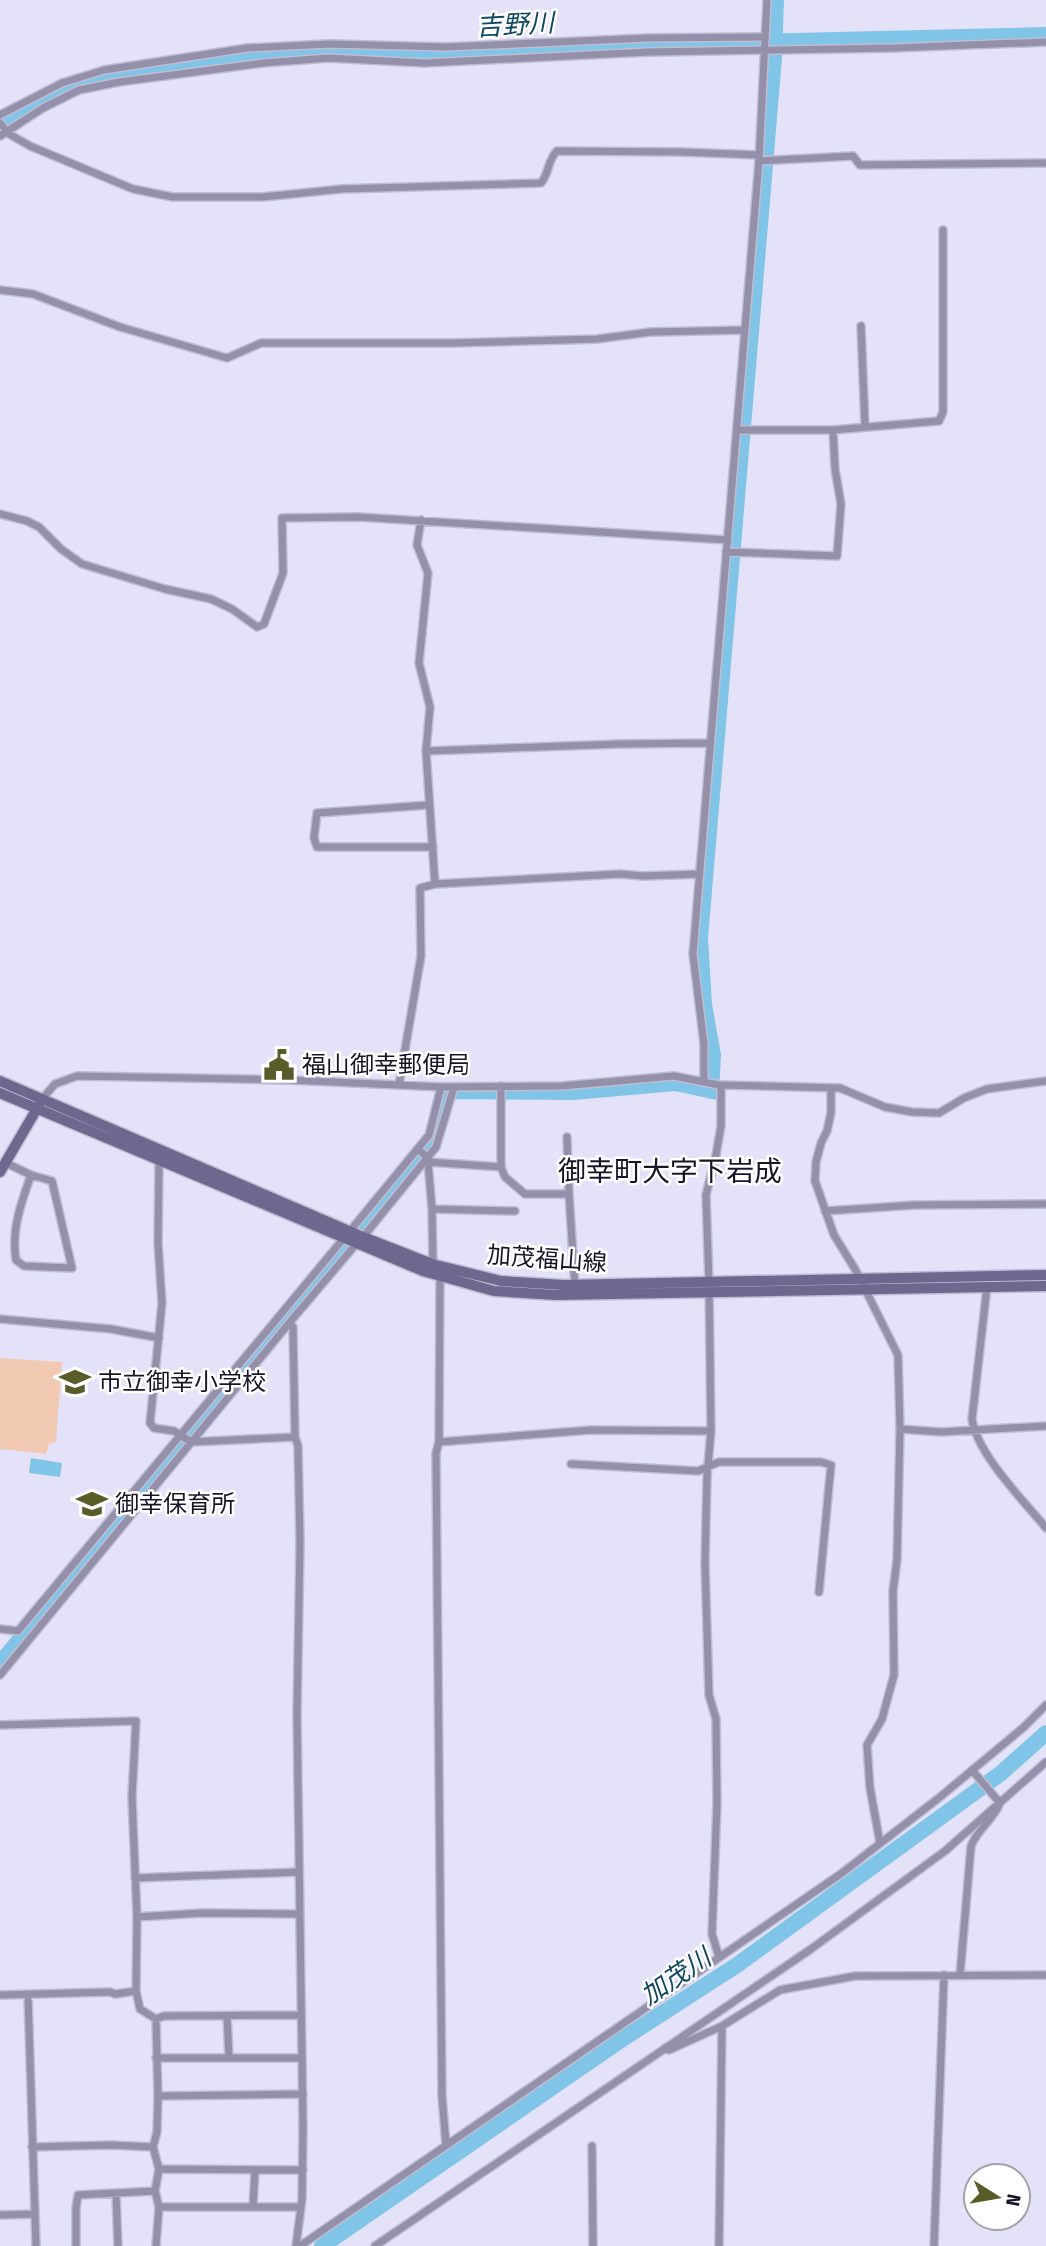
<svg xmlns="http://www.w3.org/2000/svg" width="1046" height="2246" viewBox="0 0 1046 2246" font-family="'Fira Sans Condensed','Noto Sans JP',sans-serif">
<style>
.green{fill:#f2cab3}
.water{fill:#80c4e7}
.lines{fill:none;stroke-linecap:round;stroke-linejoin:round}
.river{stroke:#80c4e7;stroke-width:16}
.street-casing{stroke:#bfbdd3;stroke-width:10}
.secondary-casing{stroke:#bfbdd3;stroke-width:13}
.street{stroke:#9490aa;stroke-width:7}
.secondary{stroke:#6d688d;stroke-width:10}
.labels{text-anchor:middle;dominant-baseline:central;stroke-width:5;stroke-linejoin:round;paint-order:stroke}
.poi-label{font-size:24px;fill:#181528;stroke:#fff;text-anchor:start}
.street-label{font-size:24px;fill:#181528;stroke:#fff}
.water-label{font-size:26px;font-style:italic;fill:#0f4860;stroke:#fff}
.quarter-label{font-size:28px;fill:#181528;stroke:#fff}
</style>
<rect width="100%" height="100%" fill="#e4e2f8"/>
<path class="green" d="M0 1358 62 1362 56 1442 49 1444 46 1454 0 1449Z"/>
<path class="water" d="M31 1458 62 1463 60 1477 29 1473Z"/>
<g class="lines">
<path class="river" d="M0 126C24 107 63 88 93 80L263 54 327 51 415 55 539 47 1046 35
M711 1091 713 1055 704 1005 700 938 774 58 776 0
M0 1664 180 1444 427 1150 432 1143 445 1096 448 1091 573 1092 675 1083 718 1092
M322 2246 624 2038 737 1965 1000 1774 1046 1733"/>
<defs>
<path id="street" d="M0 115 62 83 104 70 247 48 329 44 446 47 648 38 765 37
M0 123 9 134 30 146 133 189 173 197H262L342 189 541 183C549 174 548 159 557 151L681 152 759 155
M0 136 43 108 79 90 119 82 263 63 328 58 425 63 648 52 893 48 1046 42
M759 161 853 156 860 165 1046 163
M0 290 33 294 120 327 227 358 261 343H454L597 339 651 332 745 330
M861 326 865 426
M737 430H833L939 421 943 412V230
M0 514 27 521 39 527 61 549 82 564 165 589 211 599 232 609 257 627 264 624 283 573 282 518 358 517 728 540
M726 552 837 556 841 504 835 469 833 430
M426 751 621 744 710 743
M429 805 317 813 314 838 317 847H433
M435 884 620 874 643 876 700 874
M704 1082V1044L693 954 759 161 767 0
M399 1085 421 956 420 888 435 884 426 751 430 707 419 663 428 573 417 545 421 520
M501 1086V1167L505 1177 525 1194H569L575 1287
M831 1088V1113L827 1131 821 1143 816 1162 815 1181 834 1235 855 1269 898 1355 900 1429 897 1560 893 1591 894 1675 882 1719 867 1745 870 1788 880 1843
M42 1099 55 1084 77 1076 290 1080 441 1087 562 1086 674 1076 719 1085 840 1088 885 1107 912 1112 939 1113 964 1098 987 1089 1046 1081
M567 1137 569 1194
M418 1149 428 1158V1162L501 1167
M159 1161 158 1243 162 1303 150 1423 154 1428 174 1431 191 1442 295 1437
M428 1162 432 1209 515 1211
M6 1163 31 1175C21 1203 11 1231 16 1260L24 1266 72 1268 52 1181 31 1175
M432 1209 433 1265
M825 1211 915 1205 1046 1204
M350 1231 429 1135 441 1087
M363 1237 436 1147 454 1087
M440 1275 439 1442 436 1453 442 2096 446 2145
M987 1287 972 1419C977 1454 1023 1500 1046 1528
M0 1319 111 1329 159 1338
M290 1322 293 1327 295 1437 298 1446 300 1542 297 1715 303 2128 302 2199 296 2246
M900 1429 941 1432 1046 1426
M439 1442 591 1430 711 1431
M571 1464 698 1471 719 1462H821L831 1465 819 1592
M0 1629 18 1631 344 1238
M0 1675 290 1322 357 1243
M0 1725 136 1721 132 1797 137 1917 136 1991 140 2009 156 2019 164 2016 301 2015
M135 1878 299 1872
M137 1917 202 1913 300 1914
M719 1957 712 1934 717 1803 716 1719 709 1695 705 1564 707 1477 711 1431 709 1283 706 1195 716 1155 721 1126V1085
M960 1975 971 1846C977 1830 994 1819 1000 1803L972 1770
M0 1995 110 1992 115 1994 136 1991
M28 1996 36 2246
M227 2017 229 2057
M665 2048 669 2050 722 2026 780 1990 855 1976 1046 1975
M156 2058H302
M158 2096 303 2094
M592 2146 593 2246
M32 2147 111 2145 153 2147
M159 2169 303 2170
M116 2194 118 2246
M159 2207H299
M253 2207 255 2170
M0 2215 35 2214
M76 2246V2208L78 2195 155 2191
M156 2246 159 2207 155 2191 159 2169 153 2147 157 2132 158 2096 156 2019
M300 2246 842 1873 940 1797 1024 1727 1046 1705
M375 2246 811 1949 945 1851 1046 1762
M719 2246 722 2026
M934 2246 944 1975"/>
<path id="secondary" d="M0 1081 363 1237 432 1264 501 1281 564 1285 1046 1275
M0 1093 423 1271 494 1291 556 1295 1046 1286
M0 1172 39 1105"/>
</defs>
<use href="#street" class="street-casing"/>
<use href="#secondary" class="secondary-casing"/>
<use href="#street" class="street"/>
<use href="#secondary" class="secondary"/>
</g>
<defs>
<symbol id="civic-bare" viewBox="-9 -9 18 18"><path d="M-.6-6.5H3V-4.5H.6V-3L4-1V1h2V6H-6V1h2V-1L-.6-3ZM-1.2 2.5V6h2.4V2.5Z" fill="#595b29" stroke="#fff" stroke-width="2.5" paint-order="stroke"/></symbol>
<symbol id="school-bare" viewBox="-9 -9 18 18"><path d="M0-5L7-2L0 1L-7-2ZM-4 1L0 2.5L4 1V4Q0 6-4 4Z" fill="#595b29" stroke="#fff" stroke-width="2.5" paint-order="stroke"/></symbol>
</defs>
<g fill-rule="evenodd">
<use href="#civic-bare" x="257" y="1043" width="44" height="44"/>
<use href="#school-bare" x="53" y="1360" width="44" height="44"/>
<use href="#school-bare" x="70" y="1482" width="44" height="44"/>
</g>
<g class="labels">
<g class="poi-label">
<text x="302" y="1065">福山御幸郵便局</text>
<text x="98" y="1382">市立御幸小学校</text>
<text x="115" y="1504">御幸保育所</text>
</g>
<g class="street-label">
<text transform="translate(547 1259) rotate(4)">加茂福山線</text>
</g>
<g class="water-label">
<text transform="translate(515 25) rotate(-3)">吉野川</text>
<text transform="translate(676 1977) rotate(-34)">加茂川</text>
</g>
<g class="quarter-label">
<text x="670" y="1171">御幸町大字下岩成</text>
</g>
</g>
<g transform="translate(997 2197) rotate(101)"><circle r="33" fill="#ffffff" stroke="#a3a1a9" stroke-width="2"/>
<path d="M0-5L12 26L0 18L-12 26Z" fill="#595b29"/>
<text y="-10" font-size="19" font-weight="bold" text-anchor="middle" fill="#181528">N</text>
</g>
</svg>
